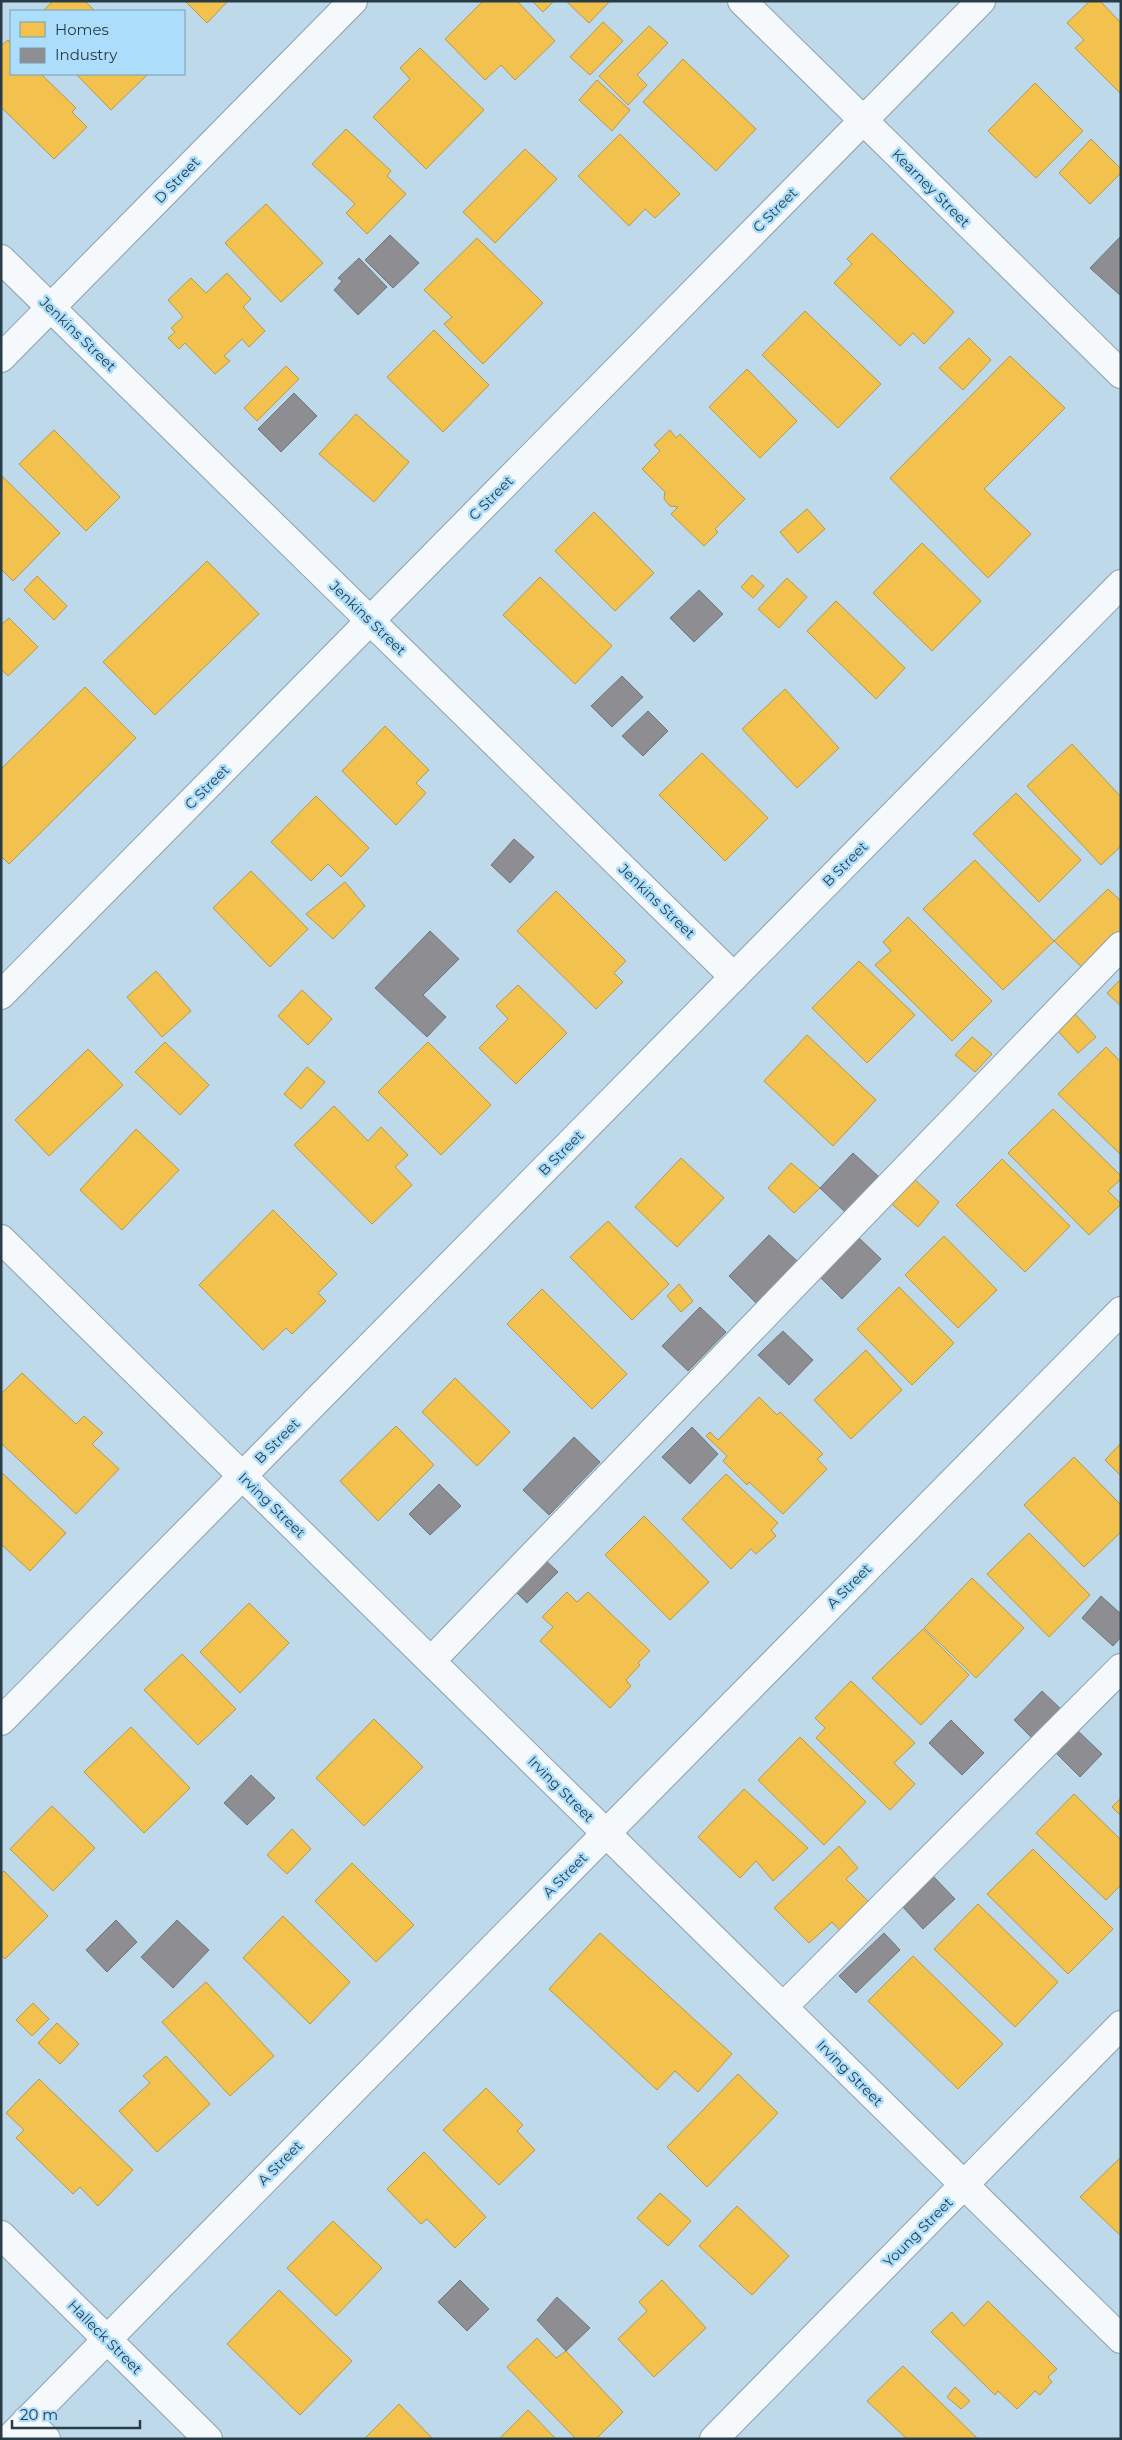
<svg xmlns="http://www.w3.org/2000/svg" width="1122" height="2440" font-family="Montserrat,sans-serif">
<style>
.homes{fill:#f2c14e;stroke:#b5994c}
.industry{fill:#8d8d92;stroke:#6f757c}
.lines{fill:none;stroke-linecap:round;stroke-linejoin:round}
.minor-casing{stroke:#8ba0ad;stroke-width:30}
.minor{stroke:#f5f9fc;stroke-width:28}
.labels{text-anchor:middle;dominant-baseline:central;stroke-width:5;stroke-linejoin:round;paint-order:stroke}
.street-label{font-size:14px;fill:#283c47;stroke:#acdefb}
</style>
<rect width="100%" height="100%" fill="#bed9e9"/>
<g class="homes">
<polygon points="53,1 85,1 95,11 43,11"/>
<polygon points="185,1 228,1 207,23"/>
<polygon points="483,1 517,1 555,41 515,80 501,65 485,80 445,39"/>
<polygon points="532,1 554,1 543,12"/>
<polygon points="566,1 610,1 589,23"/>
<polygon points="1090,1 1100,1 1121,23 1121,94 1075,48 1084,40 1067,23"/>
<polygon points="603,22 623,41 590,75 570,57"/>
<polygon points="649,26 668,43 637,75 647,85 628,105 599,76"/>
<polygon points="8,40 11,44 11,74 41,74 76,108 72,112 87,127 54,159 1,107 1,46"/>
<polygon points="420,48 484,110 426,169 373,117 410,79 400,68"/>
<polygon points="683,59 756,129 716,171 643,102"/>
<polygon points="76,74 148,74 111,110"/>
<polygon points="597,80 630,110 612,131 579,100"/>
<polygon points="1035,83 1083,131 1036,178 988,131"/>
<polygon points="346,129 391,171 387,176 406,194 367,234 346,213 355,204 312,164"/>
<polygon points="620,134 680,194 655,218 645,209 629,226 578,176"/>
<polygon points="1091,139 1121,169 1121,173 1090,204 1059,173"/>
<polygon points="525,149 557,179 495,243 463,212"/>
<polygon points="266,204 323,263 281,302 225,243"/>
<polygon points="872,233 954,312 924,344 913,333 900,346 834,283 852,264 847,259"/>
<polygon points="477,238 543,303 483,364 444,324 452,317 424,290"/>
<polygon points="227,273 251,299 243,307 265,331 249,347 242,339 224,356 230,361 215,374 185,343 179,349 168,338 175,332 171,328 183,317 168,300 191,278 206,293"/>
<polygon points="805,311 881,384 838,428 762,355"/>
<polygon points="434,330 489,385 443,432 387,377"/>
<polygon points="969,338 991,360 963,390 939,368"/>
<polygon points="1010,356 1065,408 984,489 1031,534 988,578 890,478"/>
<polygon points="286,366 299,379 257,421 244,408"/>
<polygon points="747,369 797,421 760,458 709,407"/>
<polygon points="356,414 409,462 374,502 319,454"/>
<polygon points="54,430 120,497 86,531 19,464"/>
<polygon points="670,430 676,438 680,434 745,499 715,529 718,532 704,546 671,514 678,507 670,506 664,499 665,492 642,469 660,451 654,445"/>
<polygon points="2,476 60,533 13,581 1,569"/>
<polygon points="807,509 825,529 798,553 780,532"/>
<polygon points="594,512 654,573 615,611 555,551"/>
<polygon points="922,543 981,601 932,651 873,593"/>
<polygon points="207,561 259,614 155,715 103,662"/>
<polygon points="752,575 764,586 753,598 741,587"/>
<polygon points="37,576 67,606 54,620 24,590"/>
<polygon points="540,577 612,646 575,684 503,615"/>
<polygon points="787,578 807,597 779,628 758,609"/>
<polygon points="836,601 905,668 876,699 807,631"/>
<polygon points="9,618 38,647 8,676 1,669 1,625"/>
<polygon points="85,687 136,738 9,864 1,856 1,769"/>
<polygon points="785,689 839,748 797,788 742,729"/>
<polygon points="385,726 429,770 416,783 426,793 396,825 342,771"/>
<polygon points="1072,744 1121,797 1121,846 1101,865 1027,786"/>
<polygon points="702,753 768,818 725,861 659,795"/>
<polygon points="1016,793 1081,860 1039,902 973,834"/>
<polygon points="316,796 369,848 341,877 328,864 311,881 271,842"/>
<polygon points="975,860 1054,941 1003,990 923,909"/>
<polygon points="251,871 308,929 270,967 213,908"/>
<polygon points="345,882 365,906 333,939 306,914"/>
<polygon points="1108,889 1121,901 1121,937 1086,971 1054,941"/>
<polygon points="556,891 626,961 614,973 623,982 596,1009 517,931"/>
<polygon points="908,917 992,1001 952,1041 875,965 891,951 883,942"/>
<polygon points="859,961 915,1015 867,1063 812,1008"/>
<polygon points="156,971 191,1011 162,1037 127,997"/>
<polygon points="1121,979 1121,1006 1107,993"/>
<polygon points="518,985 567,1033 516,1084 479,1048 508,1019 496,1006"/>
<polygon points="302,990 332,1019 308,1045 278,1016"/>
<polygon points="1075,1014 1096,1037 1078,1053 1057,1030"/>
<polygon points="807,1035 876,1100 833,1146 764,1081"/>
<polygon points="972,1037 992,1054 975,1072 955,1055"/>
<polygon points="165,1042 209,1085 180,1115 135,1072"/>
<polygon points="428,1042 491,1105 441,1155 378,1092"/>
<polygon points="1106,1047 1121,1062 1121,1155 1058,1094"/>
<polygon points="88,1049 123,1085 49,1156 15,1120"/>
<polygon points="307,1067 325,1082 301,1109 284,1094"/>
<polygon points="334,1106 368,1141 381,1127 408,1155 395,1167 412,1185 372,1224 294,1145"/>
<polygon points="1053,1109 1121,1176 1121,1179 1108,1191 1121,1204 1089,1235 1008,1153"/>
<polygon points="136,1129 179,1170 122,1230 80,1190"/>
<polygon points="681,1158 724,1198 677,1247 635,1207"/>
<polygon points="1002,1159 1070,1226 1025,1272 956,1205"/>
<polygon points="791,1163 820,1188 794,1213 768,1188"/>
<polygon points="914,1179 939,1202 918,1227 892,1204"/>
<polygon points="273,1210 337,1274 318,1293 326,1301 292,1334 286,1328 263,1350 199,1285"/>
<polygon points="608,1221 669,1284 632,1320 570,1257"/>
<polygon points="944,1236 997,1290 958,1328 905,1275"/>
<polygon points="679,1284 693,1301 681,1312 667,1296"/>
<polygon points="899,1287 954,1343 912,1385 857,1329"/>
<polygon points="542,1289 627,1374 592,1409 507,1324"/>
<polygon points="866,1350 902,1390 851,1439 814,1400"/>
<polygon points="22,1373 76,1424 84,1416 103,1433 92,1444 119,1469 76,1514 1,1443 1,1394"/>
<polygon points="455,1378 510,1432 477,1466 422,1412"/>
<polygon points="759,1397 777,1415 780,1412 823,1454 817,1459 827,1469 783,1514 749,1482 747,1485 723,1461 727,1456 706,1436 710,1432 718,1440"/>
<polygon points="396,1426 434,1465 378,1521 340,1481"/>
<polygon points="1121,1443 1121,1476 1105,1460"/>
<polygon points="1074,1457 1121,1505 1121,1532 1084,1567 1024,1505"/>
<polygon points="1,1472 66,1533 30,1571 1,1544"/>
<polygon points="726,1474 778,1523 771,1530 776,1536 756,1554 751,1549 731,1569 682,1519"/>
<polygon points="644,1516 709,1582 670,1620 605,1555"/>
<polygon points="1029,1533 1090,1595 1049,1637 987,1574"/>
<polygon points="972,1578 1024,1628 976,1678 924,1628"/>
<polygon points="567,1592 577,1602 588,1592 650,1651 638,1663 640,1665 626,1680 631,1686 610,1708 540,1641 553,1627 542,1617"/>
<polygon points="249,1603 289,1643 240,1693 200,1652"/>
<polygon points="923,1629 969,1675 921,1725 872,1678"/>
<polygon points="182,1654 236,1709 198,1745 144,1690"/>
<polygon points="851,1681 915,1743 894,1763 915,1784 890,1810 816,1738 825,1728 815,1718"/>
<polygon points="374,1719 423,1767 364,1826 316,1778"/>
<polygon points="131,1727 190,1788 144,1833 84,1772"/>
<polygon points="800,1737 866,1802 824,1845 758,1780"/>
<polygon points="744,1789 808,1848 773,1881 756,1861 740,1878 698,1837"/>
<polygon points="1074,1794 1121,1840 1121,1885 1106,1900 1036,1833"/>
<polygon points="1121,1798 1121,1816 1112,1807"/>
<polygon points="52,1806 95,1848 53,1891 10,1849"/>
<polygon points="292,1829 311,1849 287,1874 267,1855"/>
<polygon points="839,1846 858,1868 846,1879 874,1907 844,1935 832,1922 809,1943 774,1908"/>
<polygon points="1033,1849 1113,1929 1068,1974 987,1894"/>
<polygon points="352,1863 414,1925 376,1962 315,1901"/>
<polygon points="4,1871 48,1916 5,1959 1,1955 1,1874"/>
<polygon points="978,1904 1058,1982 1015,2027 934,1949"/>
<polygon points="283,1916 350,1982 310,2024 243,1958"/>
<polygon points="600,1933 732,2054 698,2092 675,2071 657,2090 549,1989"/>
<polygon points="913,1956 1003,2044 958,2089 868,2001"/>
<polygon points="206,1982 274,2056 230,2096 162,2022"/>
<polygon points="33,2003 49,2019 32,2036 16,2020"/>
<polygon points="57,2023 79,2044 60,2064 38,2043"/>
<polygon points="166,2056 210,2104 157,2152 119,2111 150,2083 143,2076"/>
<polygon points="738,2074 778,2113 707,2187 667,2147"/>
<polygon points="39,2079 133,2170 98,2206 80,2187 73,2194 16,2138 24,2130 6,2113"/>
<polygon points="486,2088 523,2125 517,2131 535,2150 499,2185 443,2130"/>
<polygon points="424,2152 486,2217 455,2248 427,2219 421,2224 387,2189"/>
<polygon points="1121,2157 1121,2236 1080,2197"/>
<polygon points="660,2193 691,2221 668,2246 637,2218"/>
<polygon points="737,2206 789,2256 752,2295 699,2246"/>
<polygon points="333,2221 382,2268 336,2316 287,2268"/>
<polygon points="662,2280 706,2328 654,2377 618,2339 647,2311 639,2302"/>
<polygon points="279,2290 352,2361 300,2415 227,2344"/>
<polygon points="988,2301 1057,2369 1048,2377 1052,2382 1040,2395 1035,2391 1017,2409 998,2391 995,2395 931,2332 952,2312 964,2326"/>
<polygon points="537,2338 556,2358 566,2351 623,2412 596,2439 576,2439 507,2367"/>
<polygon points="903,2366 978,2439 907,2439 867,2401"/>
<polygon points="955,2387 970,2401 961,2409 947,2397"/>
<polygon points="399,2404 433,2439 364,2439"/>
<polygon points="528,2410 556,2439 499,2439"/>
</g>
<g class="industry">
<polygon points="390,235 419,263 393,288 365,260"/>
<polygon points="1121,236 1121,296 1090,268"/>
<polygon points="359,258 387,287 358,315 334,290 342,281 338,278"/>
<polygon points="294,393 317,416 281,452 258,429"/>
<polygon points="699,590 723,614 694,642 670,618"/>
<polygon points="622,676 643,697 612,727 591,706"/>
<polygon points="648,711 668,731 643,756 622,736"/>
<polygon points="514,839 534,857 510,883 491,865"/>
<polygon points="430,931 459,959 423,995 446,1017 427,1037 375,988"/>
<polygon points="853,1153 879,1177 845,1212 820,1188"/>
<polygon points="769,1235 797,1261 757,1304 729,1276"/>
<polygon points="856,1235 881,1259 842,1299 817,1274"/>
<polygon points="700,1307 726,1332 688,1371 662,1346"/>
<polygon points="783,1331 813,1360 789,1385 758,1355"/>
<polygon points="692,1427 718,1454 690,1484 662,1457"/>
<polygon points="574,1437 600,1462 549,1515 523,1490"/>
<polygon points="439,1484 461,1506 430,1535 409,1514"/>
<polygon points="540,1555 558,1572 527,1603 509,1585"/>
<polygon points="1101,1596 1121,1614 1121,1637 1113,1646 1082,1618"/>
<polygon points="1042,1691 1064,1712 1036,1742 1014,1720"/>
<polygon points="951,1720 984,1753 962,1775 929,1743"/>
<polygon points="1077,1730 1102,1754 1080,1777 1055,1752"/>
<polygon points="251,1775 275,1798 247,1825 224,1803"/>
<polygon points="933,1876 955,1899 923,1929 902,1906"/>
<polygon points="116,1920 137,1942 107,1972 86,1950"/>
<polygon points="177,1920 209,1950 173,1988 141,1957"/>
<polygon points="884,1933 900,1950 856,1993 839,1976"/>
<polygon points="460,2280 489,2309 467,2331 438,2302"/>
<polygon points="557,2297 590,2328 566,2351 537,2320"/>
</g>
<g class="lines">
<g class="minor-casing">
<g id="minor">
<polyline points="742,1 1121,374"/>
<polyline points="1,259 734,977"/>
<polyline points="1,358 353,1"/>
<polyline points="1,995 981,1"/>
<polyline points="1,1239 1121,2339"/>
<polyline points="431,1661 1121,946"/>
<polyline points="1,1721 1121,584"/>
<polyline points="783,2007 1121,1668"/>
<polyline points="1,2235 208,2439"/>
<polyline points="27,2420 46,2439"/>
<polyline points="9,2439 1121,1311"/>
<polyline points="714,2439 1121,2025"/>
</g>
</g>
<use href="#minor" class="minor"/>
</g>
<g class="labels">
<g class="street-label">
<text transform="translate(177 180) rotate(-46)">D Street</text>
<text transform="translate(931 188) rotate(45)">Kearney Street</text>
<text transform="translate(775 210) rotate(-45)">C Street</text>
<text transform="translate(78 334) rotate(44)">Jenkins Street</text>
<text transform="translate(491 498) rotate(-45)">C Street</text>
<text transform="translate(368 618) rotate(44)">Jenkins Street</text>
<text transform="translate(207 787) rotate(-45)">C Street</text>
<text transform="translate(845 864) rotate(-45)">B Street</text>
<text transform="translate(657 901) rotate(44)">Jenkins Street</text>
<text transform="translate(561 1153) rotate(-45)">B Street</text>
<text transform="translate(277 1441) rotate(-45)">B Street</text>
<text transform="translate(272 1505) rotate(44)">Irving Street</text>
<text transform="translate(849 1586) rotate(-45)">A Street</text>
<text transform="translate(561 1789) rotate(45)">Irving Street</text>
<text transform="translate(565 1875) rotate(-45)">A Street</text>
<text transform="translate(850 2073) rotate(45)">Irving Street</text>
<text transform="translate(280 2163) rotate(-45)">A Street</text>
<text transform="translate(918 2232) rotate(-45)">Young Street</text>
<text transform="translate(105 2337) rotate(45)">Halleck Street</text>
</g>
</g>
<rect width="1122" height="2440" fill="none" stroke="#283c47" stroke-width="5"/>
<rect x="10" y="10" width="175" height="65" fill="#acdefb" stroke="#779db3"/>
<rect x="20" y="22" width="25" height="15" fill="#f2c14e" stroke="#779db3"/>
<text x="55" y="35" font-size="15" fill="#283c47">Homes</text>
<rect x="20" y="48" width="25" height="15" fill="#8d8d92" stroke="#779db3"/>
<text x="55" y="60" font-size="15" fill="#283c47">Industry</text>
<path d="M12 2420v8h128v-8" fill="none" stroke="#283c47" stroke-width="2.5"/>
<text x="20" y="2420" font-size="15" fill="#283c47" stroke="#acdefb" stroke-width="4" paint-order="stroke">20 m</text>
</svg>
